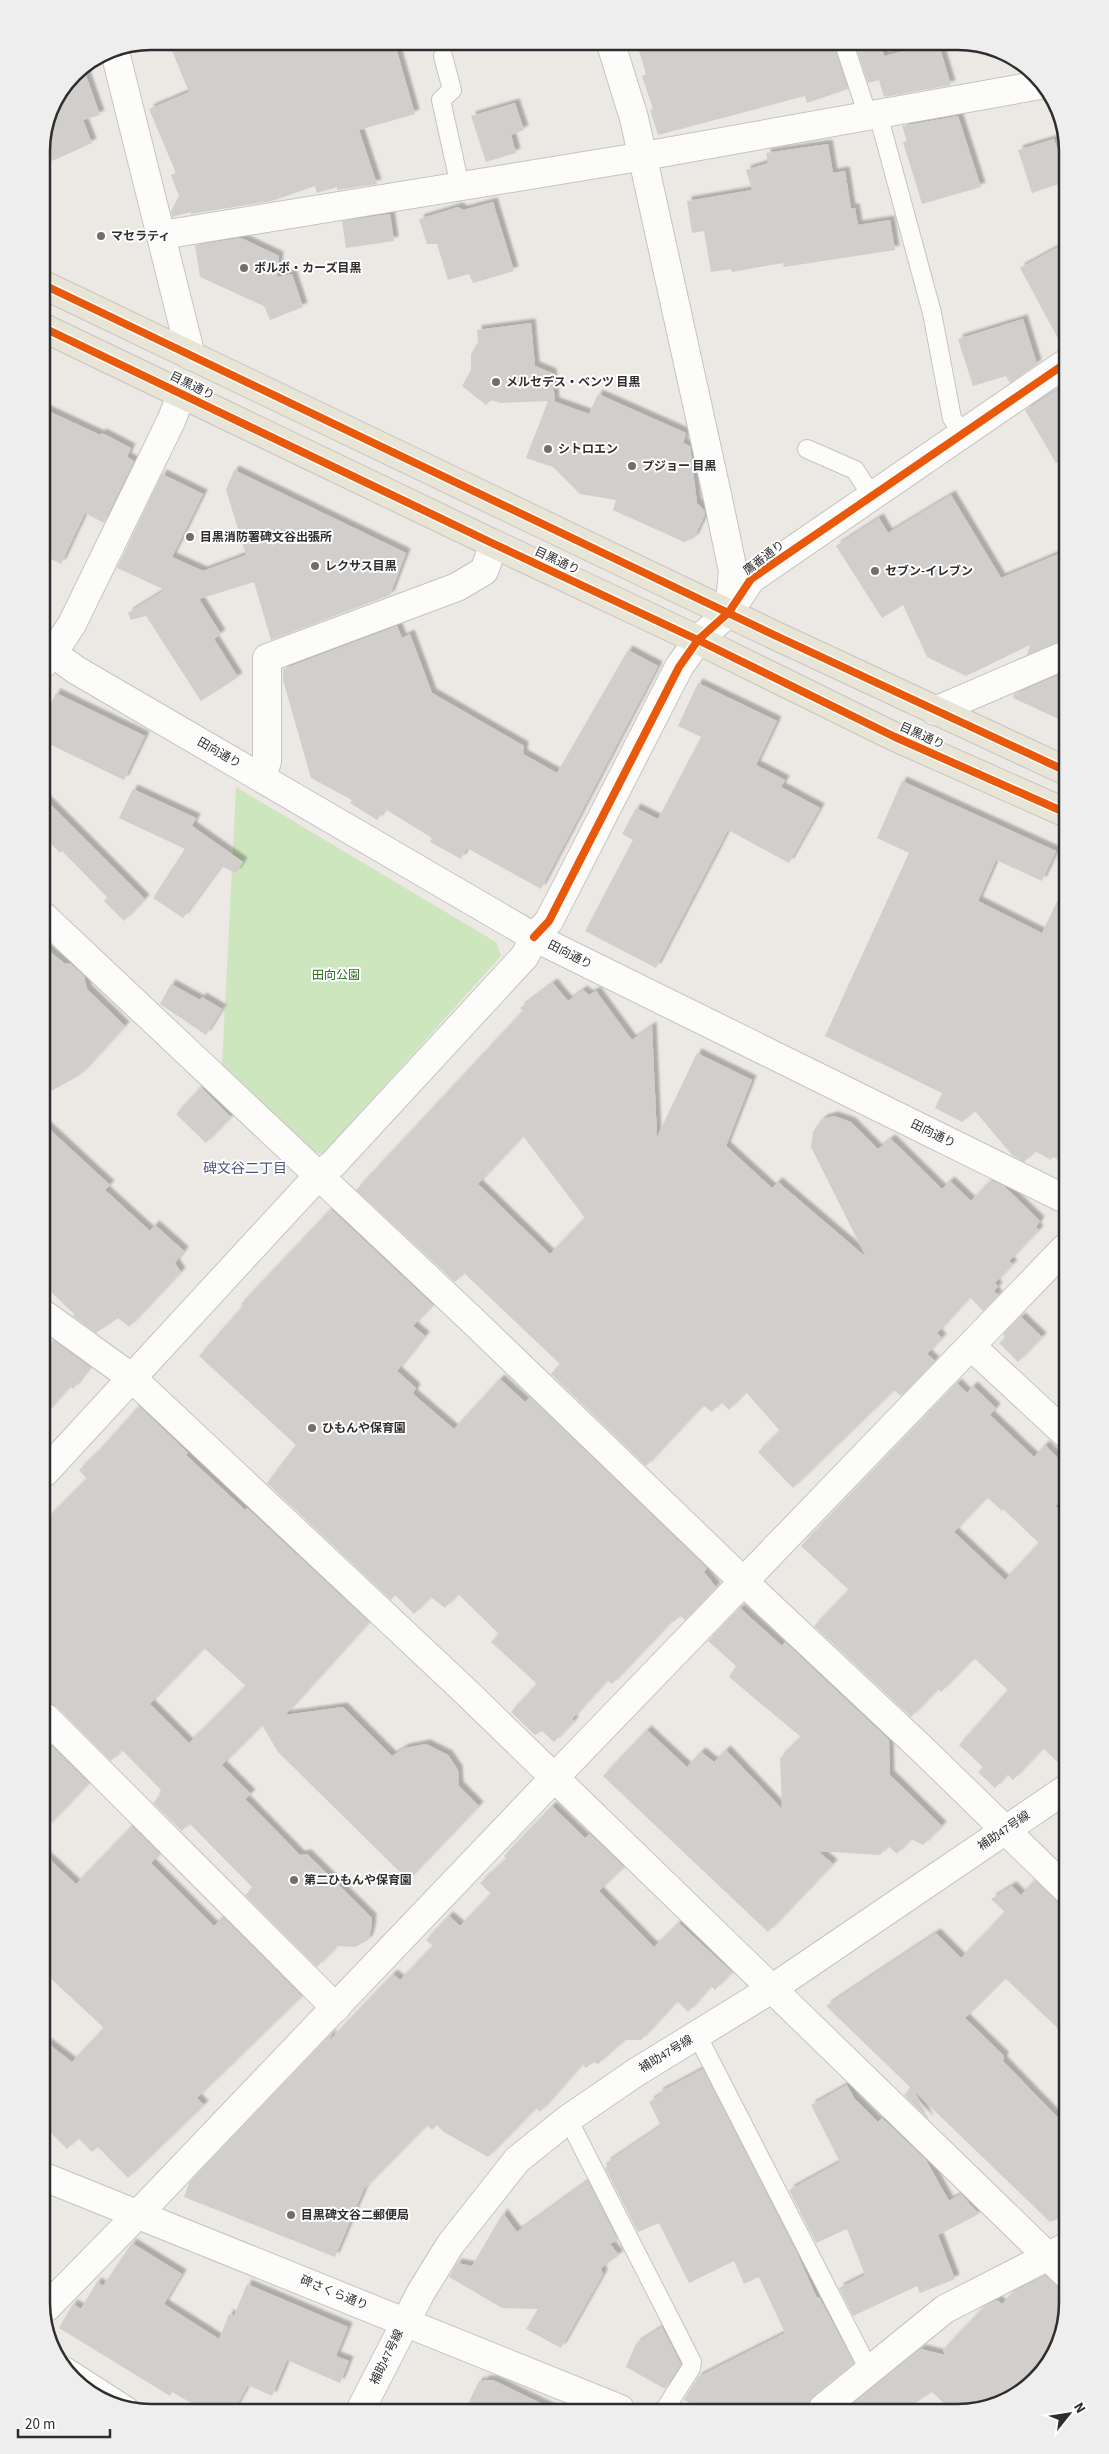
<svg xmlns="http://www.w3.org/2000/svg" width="1109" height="2454" font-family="'Source Sans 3','Noto Sans JP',sans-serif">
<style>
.green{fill:#cee6be}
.building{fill:#d1cecb;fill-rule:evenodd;filter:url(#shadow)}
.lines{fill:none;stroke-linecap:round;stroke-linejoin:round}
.service-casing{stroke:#c5c4c5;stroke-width:20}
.minor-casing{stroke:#c5c4c5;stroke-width:30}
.tertiary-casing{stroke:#c5c4c5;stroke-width:30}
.primary-casing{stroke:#c6c5c4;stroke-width:30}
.service{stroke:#fcfcfb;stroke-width:18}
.minor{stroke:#fcfcfb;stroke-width:28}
.tertiary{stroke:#fcfcfb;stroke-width:28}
.primary{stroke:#e8e4d6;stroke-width:28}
.cycleway-casing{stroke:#fff;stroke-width:11}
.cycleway{stroke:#e8590c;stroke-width:8}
.poi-dot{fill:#706f6e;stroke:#fff;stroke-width:2}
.labels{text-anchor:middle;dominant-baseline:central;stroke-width:4;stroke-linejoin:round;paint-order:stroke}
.poi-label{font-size:12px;font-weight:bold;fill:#2e2e2e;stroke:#fff;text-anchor:start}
.street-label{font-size:12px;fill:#2e2e2e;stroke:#fff}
.park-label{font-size:12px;fill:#2c6e1b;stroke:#fff}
.neighbourhood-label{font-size:14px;fill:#4d5680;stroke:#fff}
.rim{fill:none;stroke:#2e2e2e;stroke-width:2.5}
</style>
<defs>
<filter id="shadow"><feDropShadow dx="4.5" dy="-4.5" stdDeviation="1" flood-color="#0004"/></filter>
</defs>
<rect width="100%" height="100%" fill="#ece8e4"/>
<polygon class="green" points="236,787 496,942 501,956 323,1154 311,1151 222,1065"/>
<g class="building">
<polygon points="168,41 247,41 251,50 282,41 394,41 415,114 359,130 377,184 337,190 337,187 317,193 315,186 272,201 191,214 191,212 172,217 171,211 179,196 171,175 176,173 149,109 189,92"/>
<polygon points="636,41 833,41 848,89 807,103 805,96 658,135 650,110 653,109 642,76 646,74"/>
<polygon points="854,41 880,41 884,56 938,42 951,85 884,97 879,80 868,83"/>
<polygon points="83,67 100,115 83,120 92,143 52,161 43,137 52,103 74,73"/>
<polygon points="515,103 524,130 511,135 516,153 486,162 471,116"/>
<polygon points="958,116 981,187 922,204 903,142 907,141 902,126"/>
<polygon points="1054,139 1062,163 1062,183 1032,193 1018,150"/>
<polygon points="828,144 833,173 845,171 851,208 855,208 858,225 890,220 895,250 784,267 783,263 732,272 731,269 711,272 704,231 692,233 687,201 752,190 746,170 768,163 766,153"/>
<polygon points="493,202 514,271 473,283 469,274 448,280 437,244 427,244 419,219 458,207 463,210"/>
<polygon points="390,214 394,241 346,248 342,221"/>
<polygon points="241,238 279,256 277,277 292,274 303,307 270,320 264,306 200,277 195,245"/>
<polygon points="1062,245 1062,346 1020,268"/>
<polygon points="1023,319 1037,364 1010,383 1006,376 973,386 958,339"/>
<polygon points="531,323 535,366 552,373 555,401 553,401 589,414 598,394 686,433 683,443 690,446 697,503 704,510 705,515 694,538 684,542 613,510 616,500 580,494 553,467 526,458 548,401 501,403 491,400 486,405 462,386 471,370 471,354 478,342 477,330"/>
<polygon points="1063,387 1063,461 1056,463 1025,410"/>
<polygon points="42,408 100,435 102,433 131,448 127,457 134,461 104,523 85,513 61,564 43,555"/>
<polygon points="234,470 406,553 390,595 271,640 254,582 199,599 221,634 214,639 238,677 201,701 146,616 131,620 128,613 165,590 117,568 162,474 203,494 172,557 203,571 246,555 226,490"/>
<polygon points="951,495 1001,578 1063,552 1063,641 1027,655 1030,645 966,676 927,657 903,605 882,618 836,546 879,518 888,533"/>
<polygon points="397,626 402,638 410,634 432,693 524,746 523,754 557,773 628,650 658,666 541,889 467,848 461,859 430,842 432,838 385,809 377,820 350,803 352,800 311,778 283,680 283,669"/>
<polygon points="1063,673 1063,721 1013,698 1014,694"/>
<polygon points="698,683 777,721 756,765 785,780 781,787 820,808 789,863 728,830 656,968 585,931 633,840 622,834 636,808 658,819 701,737 678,726"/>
<polygon points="56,693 145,736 124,780 43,741 43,719"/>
<polygon points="902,781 1056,851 1042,881 996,860 978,901 1042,933 1064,887 1065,1164 1053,1157 1051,1160 1035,1151 1024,1162 1012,1155 975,1111 962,1122 935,1108 942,1093 825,1036 909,853 877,838"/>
<polygon points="133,789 196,818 192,826 243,862 236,873 221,866 183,918 153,898 185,849 119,818"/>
<polygon points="43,797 145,899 124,921 104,901 107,897 62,851 60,853 43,836"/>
<polygon points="44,947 64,963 71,964 84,976 87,989 125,1026 80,1075 44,1095"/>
<path d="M553,983l15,18 15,-11 6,5 7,-4 36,49 20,-14 5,111 40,-84 55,27 -26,66 46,42 6,-6 88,75 -55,-110 2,-15 4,-7 6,-6 11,-3 17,6 27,27 13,-10 51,50 8,-8 21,20 20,-21 13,6 36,35 -4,6 3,3 -30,31 4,3 -18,19 3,4 -4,4 4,4 -15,16 -13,-14 -33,36 5,5 -15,16 8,7 -34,35 -7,-6 -101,98 -35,-36 22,-21 -34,-39 -17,18 -8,-8 -9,10 -9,-7 -57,61 -95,-92 9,-10 -96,-91 -9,9 -99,-92 167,-179 -3,-3zM523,1136l62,82 -35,36 -72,-70z"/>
<polygon points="171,984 200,1000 202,997 222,1009 206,1035 160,1004"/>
<polygon points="201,1087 231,1117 206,1143 176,1114"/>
<polygon points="44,1124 110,1185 105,1190 150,1231 155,1225 184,1251 175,1263 181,1272 129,1327 118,1318 96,1333 73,1316 74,1314 44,1285"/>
<polygon points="331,1209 433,1305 413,1326 425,1336 397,1371 416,1388 413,1394 454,1429 500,1379 525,1402 530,1397 707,1568 704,1572 716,1587 685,1620 680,1615 674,1622 673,1620 612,1684 607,1680 572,1719 574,1721 554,1742 542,1731 535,1735 511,1712 537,1684 491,1642 499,1634 458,1594 445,1608 431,1597 414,1614 395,1595 391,1600 267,1483 296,1445 199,1356 243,1306 241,1304"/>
<polygon points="1021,1317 1042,1337 1018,1362 999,1343 1006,1337 1003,1334"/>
<polygon points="53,1340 90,1367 73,1389 70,1386 45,1414 45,1351"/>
<path d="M957,1383l10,10 6,-7 23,22 -6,7 44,42 11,-12 20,20 1,31 -11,10 11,8v256l-23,-22 -30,32 -6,-6 -12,14 -17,-16 5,-5 -24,-22 49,-55 -34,-32 -33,34 -3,-3 -27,28 -97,-91 35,-36 -48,-44zM987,1497l15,14 1,-2 36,34 -34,37 -51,-48z"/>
<path d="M139,1406l49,47 -2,2 59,55 2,-2 122,114 -84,93 58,-8 49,49 13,-8 21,-4 22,11 10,15 1,16 20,20 -71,74 -130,-128 -16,-27 -40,40 29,29 -6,5 55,56 7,-1 65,64 -1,12 -3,10 -13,7 -18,-1 -20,21 -72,-72 8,-7 -64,-65 -7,8 -29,-28 8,-8 -2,-2 2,-3 -39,-40 -11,11 -54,-54 -11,-4 -1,-182 42,-42 -8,-9 17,-16zM204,1648l42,38 -57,57 -39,-39z"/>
<polygon points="740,1608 782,1646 785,1642 889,1740 890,1775 942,1826 923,1845 911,1839 897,1854 888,1846 880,1855 818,1851 833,1864 768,1932 603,1776 647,1730 687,1767 701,1752 714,1762 726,1750 782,1809 780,1758 801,1737 729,1677 736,1666 708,1641"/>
<polygon points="46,1740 89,1783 46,1828"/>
<polygon points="552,1806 585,1838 590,1834 624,1867 599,1891 654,1947 679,1923 732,1972 715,1990 711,1986 688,2012 677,2001 641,2040 625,2040 598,2064 593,2062 586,2068 582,2064 540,2112 536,2108 488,2157 444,2132 437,2125 432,2130 427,2125 364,2189 335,2257 184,2197 189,2183 332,2033 330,2040 393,1974 400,1980 433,1946 426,1940 449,1916 460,1926 491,1894 480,1883 507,1859 504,1856"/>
<polygon points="132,1826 160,1854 151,1863 214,1926 223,1917 302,1996 197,2098 204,2105 128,2178 98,2147 92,2152 78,2138 67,2149 47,2129 46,2042 72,2062 104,2028 46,1974 46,1856 76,1884"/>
<polygon points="1035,1880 1067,1911 1067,2037 1005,1978 965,2018 1004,2056 1003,2061 1067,2127 1068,2215 1050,2222 915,2092 929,2120 904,2095 911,2088 826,2006 936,1933 961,1958 1005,1912 991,1899 1012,1886 1021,1895"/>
<polygon points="703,2069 797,2253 817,2298 819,2297 854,2363 813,2396 808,2408 700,2409 684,2400 698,2377 785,2333 759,2277 744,2284 734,2261 689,2283 659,2223 638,2232 605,2168 607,2166 606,2163 661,2126 649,2102 660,2095 658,2093"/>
<polygon points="847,2085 854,2098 878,2122 882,2118 926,2160 949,2201 961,2194 979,2214 938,2235 955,2279 920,2293 917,2286 853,2316 839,2288 865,2275 847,2229 816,2243 789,2190 840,2162 811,2105"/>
<polygon points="588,2181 618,2240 610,2244 619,2255 601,2268 603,2274 561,2348 526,2329 538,2309 502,2308 449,2277 457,2263 472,2266 503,2213 517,2232"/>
<polygon points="132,2243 182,2274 164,2304 219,2339 229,2314 234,2316 247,2284 348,2327 336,2356 349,2361 340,2383 287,2360 272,2396 248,2385 233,2412 207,2412 172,2392 170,2396 59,2328 73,2304 81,2309 97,2282 103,2286"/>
<polygon points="1045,2275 1068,2296 1068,2303 1052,2355 1033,2377 994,2407 948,2407 932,2392 909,2407 848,2408 921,2349 945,2355 943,2350 985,2306 997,2300 1002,2304 1014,2291"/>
<polygon points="662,2327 681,2364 665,2389 626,2367 636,2344"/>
<polygon points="484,2380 493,2380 555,2410 465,2410 479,2381 482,2383"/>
</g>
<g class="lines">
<g class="service-casing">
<g id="service">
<polyline points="843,41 868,116"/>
<polyline points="443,56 452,90 441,100 460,186"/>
<polyline points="878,114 932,313 952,418 962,434"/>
<polyline points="807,449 855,470 872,496"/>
<polyline points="697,2035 869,2370"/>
<polyline points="568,2119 692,2362 691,2368 665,2409"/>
<polyline points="67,2367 129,2407"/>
</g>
</g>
<g class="minor-casing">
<g id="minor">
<polyline points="610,41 634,118 718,499 733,571 729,612"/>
<polyline points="114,48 191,356"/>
<polyline points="162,235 627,159 1040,85"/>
<polyline points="43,664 53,653 72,624 171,421 182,393"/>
<polyline points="935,711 1063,656"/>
<polyline points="262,777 267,761 267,658 457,587 484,571 494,544"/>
<polyline points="43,916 471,1319 744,1582 922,1749 1067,1890"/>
<polyline points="45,1315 132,1378 463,1689 1068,2276"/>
<polyline points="971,1346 1065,1433"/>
<polyline points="46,1718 336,2008"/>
<polyline points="47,2307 138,2214 555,1777 1065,1248"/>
<polyline points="823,2408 945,2309 1068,2246"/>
</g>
</g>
<g class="tertiary-casing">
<g id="tertiary">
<polyline points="43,646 76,670 534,937 1065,1199"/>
<polyline points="45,1472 318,1176 333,1164 525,956 534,937 549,921 679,667 698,640 729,612 751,579 1063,365"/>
<polyline points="47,2178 620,2409"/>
<polyline points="360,2411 421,2292 450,2245 517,2160 568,2119 635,2073 773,1988 1066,1789"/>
</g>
</g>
<g class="primary-casing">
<g id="primary">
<polyline points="42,284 772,634 1064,770"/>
<polyline points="42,327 494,544 698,640 895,737 1064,812"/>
</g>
</g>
<use href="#service" class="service"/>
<use href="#minor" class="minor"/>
<use href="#tertiary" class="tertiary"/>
<use href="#primary" class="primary"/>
<g class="cycleway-casing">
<g id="cycleway">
<polyline points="42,284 772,634 1064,770"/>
<polyline points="42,327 494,544 698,640 895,737 1064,812"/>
<polyline points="534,937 549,921 679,667 698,640 729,612 751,579 1063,365"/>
</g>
</g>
<use href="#cycleway" class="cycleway"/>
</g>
<g class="poi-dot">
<circle cx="101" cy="236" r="5"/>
<circle cx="244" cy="268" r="5"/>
<circle cx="496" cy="382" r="5"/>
<circle cx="548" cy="449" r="5"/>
<circle cx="632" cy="466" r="5"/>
<circle cx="190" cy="537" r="5"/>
<circle cx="315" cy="566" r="5"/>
<circle cx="875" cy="571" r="5"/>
<circle cx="312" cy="1428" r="5"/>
<circle cx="294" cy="1880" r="5"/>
<circle cx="291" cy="2215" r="5"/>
</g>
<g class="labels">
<g class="poi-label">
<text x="111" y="236">マセラティ</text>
<text x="254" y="268">ボルボ・カーズ目黒</text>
<text x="506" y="382">メルセデス・ベンツ 目黒</text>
<text x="558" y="449">シトロエン</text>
<text x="642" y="466">プジョー 目黒</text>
<text x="200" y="537">目黒消防署碑文谷出張所</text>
<text x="325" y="566">レクサス目黒</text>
<text x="885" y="571">セブン-イレブン</text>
<text x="322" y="1428">ひもんや保育園</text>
<text x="304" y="1880">第二ひもんや保育園</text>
<text x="301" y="2215">目黒碑文谷二郵便局</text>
</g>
<g class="street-label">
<text transform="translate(192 386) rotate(26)">目黒通り</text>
<text transform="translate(764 558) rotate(-37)">鷹番通り</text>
<text transform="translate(557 561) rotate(25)">目黒通り</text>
<text transform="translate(922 736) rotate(24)">目黒通り</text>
<text transform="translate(219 753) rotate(30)">田向通り</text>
<text transform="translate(570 955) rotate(27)">田向通り</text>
<text transform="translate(933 1134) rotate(26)">田向通り</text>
<text transform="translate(1004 1831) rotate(-34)">補助47号線</text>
<text transform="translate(666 2054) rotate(-31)">補助47号線</text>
<text transform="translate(334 2293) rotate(22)">碑さくら通り</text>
<text transform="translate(387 2357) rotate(-64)">補助47号線</text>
</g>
<g class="park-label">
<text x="336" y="975">田向公園</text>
</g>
<g class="neighbourhood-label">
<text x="245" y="1169">碑文谷二丁目</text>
</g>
</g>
<path d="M0 0H1109V2454H0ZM151 50H958A101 101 0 0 1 1059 151V2303A101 101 0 0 1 958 2404H151A101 101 0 0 1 50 2303V151A101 101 0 0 1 151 50Z" fill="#eee" fill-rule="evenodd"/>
<path class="rim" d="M151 50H958A101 101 0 0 1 1059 151V2303A101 101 0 0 1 958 2404H151A101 101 0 0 1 50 2303V151A101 101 0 0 1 151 50Z"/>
<g transform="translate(1069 2414) rotate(60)" stroke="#ffffff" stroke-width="4" paint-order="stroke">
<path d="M0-4L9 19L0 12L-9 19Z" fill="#2e2e2e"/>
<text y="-8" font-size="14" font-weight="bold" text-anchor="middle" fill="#2e2e2e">N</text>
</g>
<path d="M18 2429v8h92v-8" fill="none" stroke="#2e2e2e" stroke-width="2.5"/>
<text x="25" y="2429" font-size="15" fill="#2e2e2e" stroke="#ffffff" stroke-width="4" paint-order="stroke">20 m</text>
</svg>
